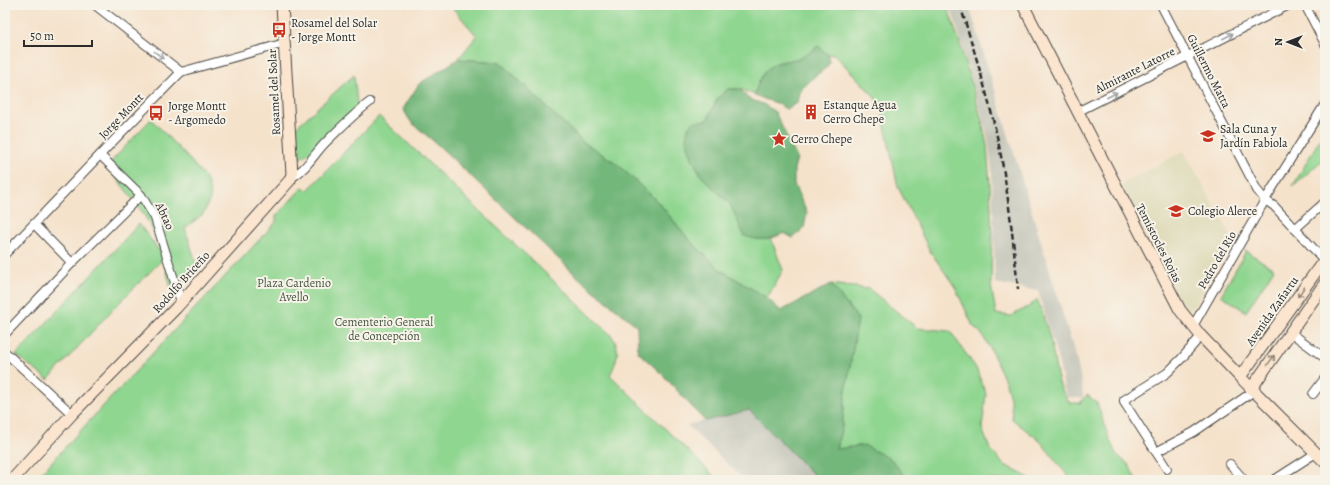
<svg xmlns="http://www.w3.org/2000/svg" width="1330" height="485" font-family="Alegreya,serif">
<style>
.built{fill:#e0dcbb}
.industrial{fill:#c4c5b9}
.green{fill:#8fd690;stroke:#5d805e}
.forest{fill:#73b77a;stroke:#4f7152}
.lines{fill:none;stroke-linecap:round;stroke-linejoin:round}
.street-casing{stroke:#494643;stroke-width:10}
.secondary-casing{stroke:#494643;stroke-width:13}
.street{stroke:#fff;stroke-width:8}
.secondary{stroke:#fbe5cf;stroke-width:11}
.rail{stroke:#2b2b2b;stroke-width:2.5;stroke-dasharray:6 3;stroke-linecap:butt}
.oneway{stroke:#a0a0a0}
.oneway2{stroke:#93887d}
.labels{text-anchor:middle;dominant-baseline:central;stroke-width:4;stroke-linejoin:round;paint-order:stroke}
.poi-label{font-size:12px;fill:#2b2b2b;stroke:#f7f3e8;text-anchor:start}
.street-label{font-size:12px;fill:#2b2b2b;stroke:#f7f3e8}
.park-label{font-size:12px;fill:#445644;stroke:#f7f3e8}
</style>
<rect width="100%" height="100%" fill="#f7f3e8"/>
<filter id="ink" filterUnits="userSpaceOnUse"><feTurbulence type="fractalNoise" baseFrequency=".025" numOctaves="2"/><feDisplacementMap in="SourceGraphic" scale="8" xChannelSelector="R" yChannelSelector="G"/><feConvolveMatrix kernelMatrix="1 2 1 2 8 2 1 2 1" color-interpolation-filters="sRGB"/></filter>
<filter id="wash" filterUnits="userSpaceOnUse"><feTurbulence type="fractalNoise" baseFrequency=".012" numOctaves="4" result="noise"/><feDisplacementMap in="SourceGraphic" scale="16" xChannelSelector="R" yChannelSelector="G"/><feGaussianBlur stdDeviation="0.9" result="paint"/><feColorMatrix in="noise" values="0 0 0 0 0 0 0 0 0 0 0 0 0 0 0 0 0 1.4 0 .05"/><feComposite in="paint" operator="in"/></filter>
<g filter="url(#wash)">
<rect width="100%" height="100%" fill="#f5e2cb"/>
<polygon class="built" points="1184,151 1231,236 1195,306 1185,311 1121,185"/>
<g class="industrial">
<polygon points="949,5 969,5 1076,357 1082,385 1083,398 1066,397 1059,363 1038,291 995,283 992,170 988,139 982,115 955,21"/>
<polygon points="749,410 819,480 744,480 687,425"/>
</g>
<g class="green">
<path d="M450,5h497l13,39 13,45 9,32 5,25 3,39 2,52 -1,48 5,29 15,2 19,-10 7,-7c7,18 13,36 16,54 3,18 5,36 17,50h10l7,-8 10,8 12,35 7,16 13,11 7,15h-65l-31,-39 -28,-22 -1,-16 -5,-20 -15,-33 -10,-17 -8,-7 -18,-39 -25,-36 -32,-64 -17,-79 -8,-13 -39,-41 -6,1 -10,-9c-4,3 -8,7 -13,9 -8,5 -16,5 -24,7 -16,3 -23,19 -26,33l-15,-6h-12l-11,10 -10,22 -21,18 7,22 10,17 27,26 26,35h15l12,31 -16,28 -46,-28 -29,-27 -34,-41 -42,-39 -33,-21 -83,-80 -42,-3 19,-23z"/>
<polygon points="354,75 358,112 326,143 297,160 295,128"/>
<path d="M379,116l231,218c12,13 7,27 0,41l108,105h-683c79,-87 161,-172 241,-258v-6l26,-28 6,2z"/>
<path d="M151,119l39,41 17,20 4,17 -8,17 -18,14 13,41 -14,11 -13,8 -8,-29 -50,50 -65,71 -32,-25 123,-131 22,29c-8,-34 -34,-60 -54,-87z"/>
<polygon points="1325,130 1325,158 1293,186"/>
<polygon points="1246,251 1274,269 1246,312 1221,295"/>
<polygon points="831,284 869,289 917,328 950,331 976,368 986,394 982,429 990,449 1003,464 1033,480 905,480 906,478 836,449 842,427 846,390 858,319"/>
</g>
<g class="forest">
<path d="M818,46l10,9 2,7 -4,6 -11,8 -16,16 -2,11 -11,6 -9,-6 -13,-4 -9,-4c3,-14 10,-30 26,-33 8,-2 16,-2 24,-7 5,-2 9,-6 13,-9z"/>
<polygon points="458,59 500,62 583,142 616,163 658,202 692,243 721,270 767,298 781,311 831,284 858,319 846,390 842,427 836,449 864,445 892,460 906,478 905,480 819,480 749,410 705,421 664,376 638,352 637,326 581,280 438,145 411,122 403,109 419,84"/>
<path d="M728,89h12l9,10 14,5 12,8 22,46 -3,11v15l13,29 -3,15 -11,10 -9,-5c-17,8 -22,8 -40,3l-14,-32 -27,-26 -10,-17 -7,-22 2,-12 7,-6h12l10,-22z"/>
</g>
</g>
<g filter="url(#ink)">
<g class="lines">
<g class="street-casing">
<g id="street">
<polyline points="95,5 181,72"/>
<polyline points="1161,5 1257,190 1265,200 1274,206 1324,260"/>
<polyline points="1305,5 1325,44"/>
<polyline points="1077,112 1289,5"/>
<polyline points="100,155 141,195 155,218 181,302"/>
<path d="M291,178c15,-8 23,-24 35,-36 14,-14 28,-28 44,-40"/>
<polyline points="34,224 72,263"/>
<polyline points="1295,229 1325,202"/>
<polyline points="5,254 121,133 181,72 285,43"/>
<polyline points="1193,326 1265,200 1325,104"/>
<polyline points="1290,332 1325,358"/>
<polyline points="5,334 72,263 141,195"/>
<polyline points="5,352 72,414"/>
<polyline points="1313,394 1325,378"/>
<polyline points="1156,452 1194,432 1254,391"/>
<polyline points="1230,464 1244,480"/>
<polyline points="1167,469 1124,402 1124,400 1167,373 1182,358 1201,336"/>
<polyline points="1274,480 1316,453"/>
</g>
</g>
<g class="secondary-casing">
<g id="secondary">
<polyline points="1023,5 1180,310 1201,336 1240,377 1325,462"/>
<polyline points="1240,377 1325,259"/>
<polyline points="1251,389 1325,283"/>
<polyline points="12,480 72,414 176,308 290,180 292,174 282,5"/>
</g>
</g>
<use href="#street" class="street"/>
<use href="#secondary" class="secondary"/>
<path class="rail" d="M960,5c14,45 28,90 38,136 10,48 15,98 20,148"/>
</g>
<defs><path id="oneway-shaft" d="M-6 0H5M1.5-3L5.5 0L1.5 3" fill="none" stroke-width="1.6" stroke-linecap="round" stroke-linejoin="round"/></defs>
<g class="oneway">
<use href="#oneway-shaft" transform="translate(1228 36) rotate(-27)"/>
<use href="#oneway-shaft" transform="translate(159 55) rotate(38)"/>
<use href="#oneway-shaft" transform="translate(1112 95) rotate(-27)"/>
</g>
<g class="oneway2">
<use href="#oneway-shaft" transform="translate(1301 292) rotate(125)"/>
<use href="#oneway-shaft" transform="translate(1271 360) rotate(-55)"/>
</g>
</g>
<defs>
<g id="bus-bare" transform="scale(1.2)"><path d="M-5-6H5V4H4V6H2V4H-2V6H-4V4H-5ZM-3.5-4V0h7V-4ZM-3.5 1.2v1.5H-2V1.2ZM2 1.2v1.5H3.5V1.2Z" fill="#c8321e" stroke="#f7f3e8" stroke-width="2.5" paint-order="stroke"/></g>
<g id="building-bare" transform="scale(1.2)"><path d="M-4-6H4V6H1V3H-1V6H-4ZM-2.5-4.3h1.7v1.8h-1.7ZM.8-4.3h1.7v1.8H.8ZM-2.5-1h1.7V.8h-1.7ZM.8-1h1.7V.8H.8Z" fill="#c8321e" stroke="#f7f3e8" stroke-width="2.5" paint-order="stroke"/></g>
<g id="school-bare" transform="scale(1.2)"><path d="M0-5L7-2L0 1L-7-2ZM-4 1L0 2.5L4 1V4Q0 6-4 4Z" fill="#c8321e" stroke="#f7f3e8" stroke-width="2.5" paint-order="stroke"/></g>
<g id="sight-bare" transform="scale(1.2)"><path d="M0-6L1.8-2.2L6-1.7L2.9 1.2L3.7 5.4L0 3.3L-3.7 5.4L-2.9 1.2L-6-1.7L-1.8-2.2Z" fill="#c8321e" stroke="#f7f3e8" stroke-width="2.5" paint-order="stroke"/></g>
</defs>
<g fill-rule="evenodd">
<use href="#bus-bare" x="279" y="30"/>
<use href="#building-bare" x="811" y="112"/>
<use href="#bus-bare" x="156" y="113"/>
<use href="#school-bare" x="1208" y="136"/>
<use href="#sight-bare" x="779" y="139"/>
<use href="#school-bare" x="1176" y="211"/>
</g>
<g class="labels">
<g class="poi-label">
<text x="291" y="23">Rosamel del Solar<tspan x="291" dy="14">- Jorge Montt</tspan></text>
<text x="823" y="105">Estanque Agua<tspan x="823" dy="14">Cerro Chepe</tspan></text>
<text x="168" y="106">Jorge Montt<tspan x="168" dy="14">- Argomedo</tspan></text>
<text x="1220" y="129">Sala Cuna y<tspan x="1220" dy="14">Jardín Fabiola</tspan></text>
<text x="791" y="139">Cerro Chepe</text>
<text x="1188" y="211">Colegio Alerce</text>
</g>
<g class="street-label">
<text transform="translate(1135 70) rotate(-27)">Almirante Latorre</text>
<text transform="translate(1209 71) rotate(63)">Guillermo Matta</text>
<text transform="translate(274 92) rotate(-93)">Rosamel del Solar</text>
<text transform="translate(121 116) rotate(-46)">Jorge Montt</text>
<text transform="translate(165 216) rotate(65)">Abtao</text>
<text transform="translate(1159 243) rotate(63)">Temístocles Rojas</text>
<text transform="translate(1217 260) rotate(-60)">Pedro del Río</text>
<text transform="translate(181 282) rotate(-48)">Rodolfo Briceño</text>
<text transform="translate(1272 311) rotate(-55)">Avenida Zañartu</text>
</g>
<g class="park-label">
<text x="294" y="283">Plaza Cardenio<tspan x="294" dy="14">Avello</tspan></text>
<text x="384" y="322">Cementerio General<tspan x="384" dy="14">de Concepción</tspan></text>
</g>
</g>
<rect width="1330" height="485" fill="none" stroke="#f7f3e8" stroke-width="20"/>
<g transform="translate(1288 42) rotate(270)" stroke="#f7f3e8" stroke-width="3" paint-order="stroke">
<path d="M0-3L7 15L0 10L-7 15Z" fill="#2b2b2b"/>
<text y="-6" font-size="11" font-weight="bold" text-anchor="middle" fill="#2b2b2b">N</text>
</g>
<path d="M24 40v6h68v-6" fill="none" stroke="#2b2b2b" stroke-width="2"/>
<text x="30" y="40" font-size="12" fill="#2b2b2b" stroke="#f7f3e8" stroke-width="3" paint-order="stroke">50 m</text>
</svg>
